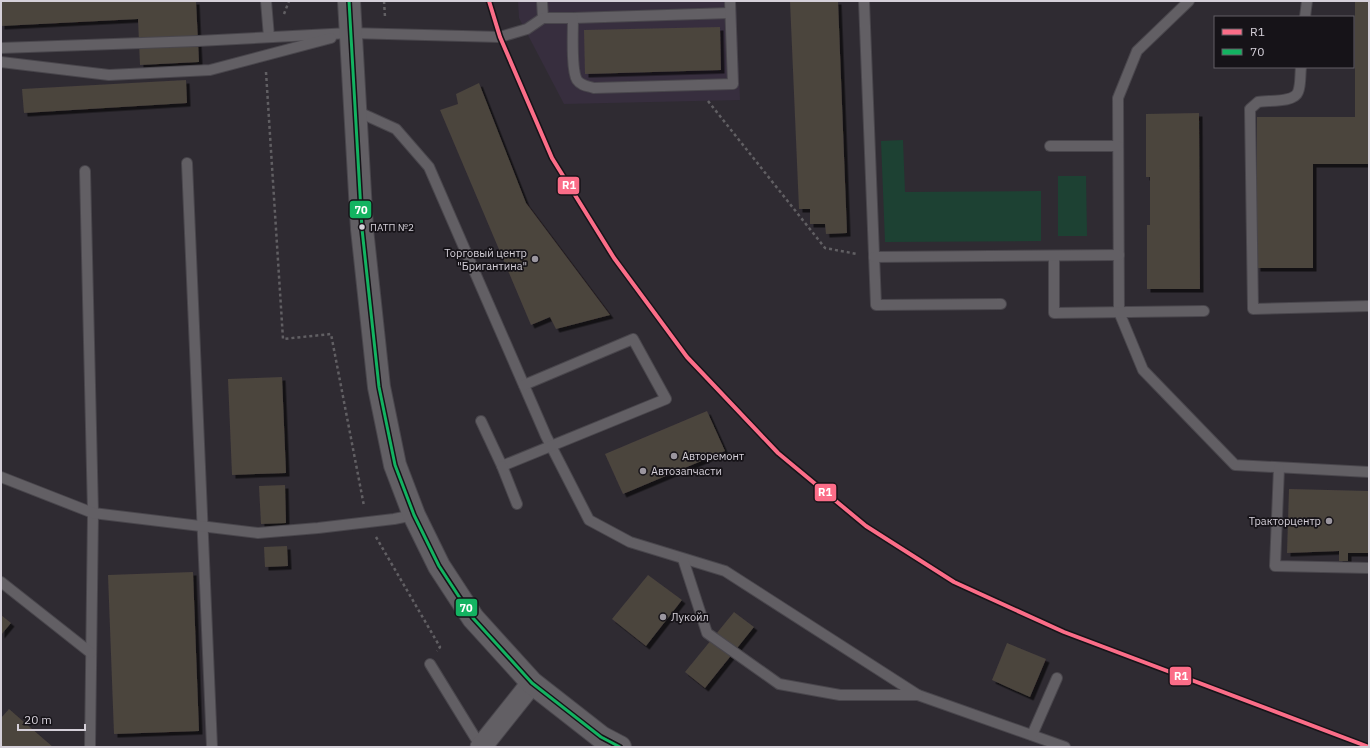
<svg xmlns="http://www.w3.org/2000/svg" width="1370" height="748" font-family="'IBM Plex Sans',sans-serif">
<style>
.built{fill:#372e3e}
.green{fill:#1d4133}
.building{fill:#4b443e;filter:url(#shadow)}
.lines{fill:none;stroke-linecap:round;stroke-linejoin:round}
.service-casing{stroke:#49464c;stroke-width:12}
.minor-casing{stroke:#49464c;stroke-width:23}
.secondary-casing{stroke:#49464c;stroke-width:24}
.path{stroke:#615f63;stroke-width:2.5;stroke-dasharray:3 3;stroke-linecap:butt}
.service{stroke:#625f64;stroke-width:10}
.minor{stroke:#625f64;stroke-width:21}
.secondary{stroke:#625f64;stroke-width:22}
.bus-1-casing{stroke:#161318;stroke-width:6}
.bus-1{stroke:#13b361;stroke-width:3}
.rail-1-casing{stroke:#161318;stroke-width:7}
.rail-1{stroke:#fb6d88;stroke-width:4}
.bus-dot{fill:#d5d0d9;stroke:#161318;stroke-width:1.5}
.poi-dot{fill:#9b969f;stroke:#161318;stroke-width:1.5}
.labels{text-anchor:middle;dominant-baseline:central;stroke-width:3.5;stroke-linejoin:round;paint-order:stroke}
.bus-label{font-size:10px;fill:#d5d0d9;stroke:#161318;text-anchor:start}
.poi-label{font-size:11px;fill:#d5d0d9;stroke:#161318;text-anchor:start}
.line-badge{stroke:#161318;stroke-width:1.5}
.badge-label{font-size:11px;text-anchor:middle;font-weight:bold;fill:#fff}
</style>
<defs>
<filter id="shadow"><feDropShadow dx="3.5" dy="3.5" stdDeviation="0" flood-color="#0009"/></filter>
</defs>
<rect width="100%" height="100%" fill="#2f2b32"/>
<polygon class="built" points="518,1 736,1 740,100 564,104 519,18"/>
<g class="green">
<polygon points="903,140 905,192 1041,191 1041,241 885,242 881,141"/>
<polygon points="1058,176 1086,176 1087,236 1058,236"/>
</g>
<g class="building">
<polygon points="1,1 196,1 199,62 140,65 138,19 1,26"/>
<polygon points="790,1 838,1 847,233 826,234 825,224 810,224 810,209 799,209"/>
<polygon points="1355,1 1369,1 1369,164 1313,164 1313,268 1257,268 1257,117 1355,117"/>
<polygon points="720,27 721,70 585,74 584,30"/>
<polygon points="186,80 187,103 24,113 22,89"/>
<polygon points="479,83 526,203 610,315 556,329 550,317 531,325 440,110 458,104 456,94"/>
<polygon points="1199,113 1200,289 1147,289 1147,225 1150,225 1150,177 1146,177 1146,114"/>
<polygon points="282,377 286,473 232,475 228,379"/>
<polygon points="707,411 725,451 623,494 605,454"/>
<polygon points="285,485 286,523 261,524 259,486"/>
<polygon points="1289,489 1369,491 1369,553 1348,553 1348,561 1339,561 1339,551 1287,553"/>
<polygon points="287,546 288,566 265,567 264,547"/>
<polygon points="193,572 199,731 114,734 108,575"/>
<polygon points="648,575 682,600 646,646 612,619"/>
<polygon points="734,612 754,627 705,688 685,672"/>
<polygon points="1,615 11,623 1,635"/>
<polygon points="1007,643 1046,659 1030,697 992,680"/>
<polygon points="9,709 53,747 1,747 1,718"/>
</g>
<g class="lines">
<g class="service-casing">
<g id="service">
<polyline points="266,1 269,37"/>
<polyline points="542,1 543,18"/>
<polyline points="864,1 876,305 1001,304"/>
<polyline points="1189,1 1137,51 1118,98 1119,312 1143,370 1235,465 1369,472"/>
<polyline points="1305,17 1307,1"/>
<polyline points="573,18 730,13"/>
<path d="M1,48l197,-7 152,-8 150,4 27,-8 16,-11h30c0,13 -2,52 4,62 4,6 11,6 17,8l139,-4 -3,-83"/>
<polyline points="1,62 109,75 210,70 331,38"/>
<path d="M1301,67c-1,8 0,18 -3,25 -4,11 -30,8 -40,10l-8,7 3,200 116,-3"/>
<polyline points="354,110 396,129 429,167 546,436 589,520 630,542 725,571 918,695 1065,747"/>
<polyline points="1050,146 1118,146"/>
<polyline points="187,163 212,747"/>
<polyline points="85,171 93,513 90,747"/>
<polyline points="1054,256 1054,313 1204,311"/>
<polyline points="874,257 1119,255"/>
<polyline points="481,421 502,466 666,399 633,339 524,385"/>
<polyline points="502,466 517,504"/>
<polyline points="1279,468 1275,566 1369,568"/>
<polyline points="1,477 93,513 258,533 318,528 394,519 414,515"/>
<polyline points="683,559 707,633 779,684 840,695 918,695"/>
<polyline points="1,582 91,653"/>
<polyline points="430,664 481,747"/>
<polyline points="1032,735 1057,678"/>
</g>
</g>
<g class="minor-casing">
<polyline id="minor" points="481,747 532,683"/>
</g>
<g class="secondary-casing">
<polyline id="secondary" points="349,1 362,229 379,387 395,465 414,515 439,566 473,618 532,683 601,737 620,747"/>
</g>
<g class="path">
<polyline points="384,1 385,17"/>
<polyline points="284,14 289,1"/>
<polyline points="266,72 283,339 331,334 364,506"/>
<polyline points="708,101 825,248 857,254"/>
<polyline points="376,537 440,647 437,651"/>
</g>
<use href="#service" class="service"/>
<use href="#minor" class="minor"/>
<use href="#secondary" class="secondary"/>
<g class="bus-1-casing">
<polyline id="bus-1" points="349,1 362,229 379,387 395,465 414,515 439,566 473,618 532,683 601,737 620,747"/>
</g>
<use href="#bus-1" class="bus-1"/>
<g class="rail-1-casing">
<polyline id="rail-1" points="489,1 500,37 552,158 614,258 687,357 778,453 866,526 954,582 1064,632 1369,747"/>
</g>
<use href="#rail-1" class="rail-1"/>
</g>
<circle class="bus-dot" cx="362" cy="227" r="3.5"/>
<g class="poi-dot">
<circle cx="535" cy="259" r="4"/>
<circle cx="674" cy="456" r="4"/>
<circle cx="643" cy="471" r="4"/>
<circle cx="1329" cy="521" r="4"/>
<circle cx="663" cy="617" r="4"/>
</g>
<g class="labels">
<g class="bus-label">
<text x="370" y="227">ПАТП №2</text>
</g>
<g class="poi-label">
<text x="527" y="253" text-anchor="end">Торговый центр<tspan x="527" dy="13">"Бригантина"</tspan></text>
<text x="682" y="456">Авторемонт</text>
<text x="651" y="471">Автозапчасти</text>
<text x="1321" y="521" text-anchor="end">Тракторцентр</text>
<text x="671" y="617">Лукойл</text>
</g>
</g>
<g class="line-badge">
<rect x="557" y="176" width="23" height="19" rx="4" fill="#fb6d88"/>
<rect x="349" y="200" width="23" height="19" rx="4" fill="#13b361"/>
<rect x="814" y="483" width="23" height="19" rx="4" fill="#fb6d88"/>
<rect x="455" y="598" width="23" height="19" rx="4" fill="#13b361"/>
<rect x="1169" y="666" width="23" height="20" rx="4" fill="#fb6d88"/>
</g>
<g class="badge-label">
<text x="569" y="189">R1</text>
<text x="361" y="214">70</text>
<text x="825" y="496">R1</text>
<text x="466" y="612">70</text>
<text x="1181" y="680">R1</text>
</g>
<rect width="1370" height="748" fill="none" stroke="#d5d0d9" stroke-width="4"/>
<rect x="1214" y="16" width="140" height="52" fill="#161318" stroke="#625f65"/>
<rect x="1222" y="29" width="20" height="6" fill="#fb6d88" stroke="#625f65"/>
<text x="1250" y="36" font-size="12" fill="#d5d0d9">R1</text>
<rect x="1222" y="49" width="20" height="6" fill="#13b361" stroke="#625f65"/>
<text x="1250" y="56" font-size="12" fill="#d5d0d9">70</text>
<path d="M18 724v6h67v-6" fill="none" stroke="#d5d0d9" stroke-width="2"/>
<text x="24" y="724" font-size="12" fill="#d5d0d9" stroke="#161318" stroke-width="3" paint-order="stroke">20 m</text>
</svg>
